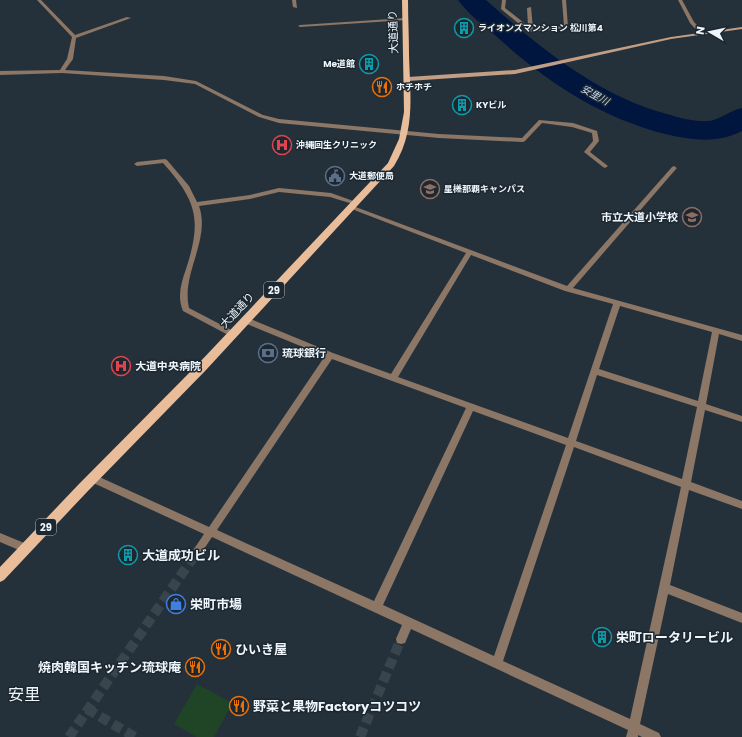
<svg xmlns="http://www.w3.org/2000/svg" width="742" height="737" font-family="Poppins,'Noto Sans JP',sans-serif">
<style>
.green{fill:#204526}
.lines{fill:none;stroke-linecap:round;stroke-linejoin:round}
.river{fill:#01163e;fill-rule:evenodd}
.street-tunnel{stroke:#39454d;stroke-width:10;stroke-dasharray:10 5;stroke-linecap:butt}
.lane{fill:#8c7666;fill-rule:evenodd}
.street{fill:#8c7666;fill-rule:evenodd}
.secondary{fill:#c19e84;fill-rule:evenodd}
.primary{fill:#e9bc9a;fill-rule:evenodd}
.labels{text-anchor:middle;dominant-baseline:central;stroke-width:3;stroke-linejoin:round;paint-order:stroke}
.far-poi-label{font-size:9px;font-weight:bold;fill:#eef6fc;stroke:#1c2730;text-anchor:start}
.far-water-label{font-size:10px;font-style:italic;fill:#caddfa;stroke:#1c2730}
.shield{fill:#1c2730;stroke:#afb8bf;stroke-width:1}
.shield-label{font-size:10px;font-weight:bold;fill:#eef6fc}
.street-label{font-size:11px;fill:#eef6fc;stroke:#1c2730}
.poi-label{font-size:11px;font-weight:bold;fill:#eef6fc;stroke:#1c2730;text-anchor:start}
.near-poi-label{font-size:13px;font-weight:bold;fill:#eef6fc;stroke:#1c2730;text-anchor:start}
.near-quarter-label{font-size:16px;fill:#eef6fc;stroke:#1c2730}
</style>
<rect width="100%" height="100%" fill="#25313a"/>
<polygon class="green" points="197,684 232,703 214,737 197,737 174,724"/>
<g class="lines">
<path class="river" d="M458,0h28c53,47 111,95 181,114 13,4 27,8 42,7 10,-1 22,-11 33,-13v23c-25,13 -51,9 -77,3 -66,-17 -120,-53 -169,-98 -13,-11 -28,-22 -38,-36z"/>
<g class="street-tunnel">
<polyline points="87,709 135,737"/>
<polyline points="69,737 199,549"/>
<polyline points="360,737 401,639"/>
</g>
<polygon class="lane" points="405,18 407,18 407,20 300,27 298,26 300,25"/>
<g class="street">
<polygon points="37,0 41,0 75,35 127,17 131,18 76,38 73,59 65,70 164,76 196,81 263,115 279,119 439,134 522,138 539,120 573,123 597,131 599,141 590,152 608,166 605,168 603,167 584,152 593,141 592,133 572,127 542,123 525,141 523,142 439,138 279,123 259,117 195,84 164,80 62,73 0,75 0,71 60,70 67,59 72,37"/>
<polygon points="292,0 296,0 297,8 293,7"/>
<polygon points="502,0 506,0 505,8 528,26 527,8 531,7 533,29 564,26 562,0 566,0 568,27 566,28 529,32 501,9"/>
<polygon points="678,0 682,0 694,22 703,31 703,33 699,33 690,23"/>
<path d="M165,159l2,1 22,26 8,16 53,-7 29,-7 52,5 28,10 -3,2 -26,-8 -51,-5 -29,7 -51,7c12,34 -18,67 -10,102l46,24 1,2 -4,3 -49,-26c-6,-14 -2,-28 3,-42 16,-49 11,-68 -23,-106l-26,3 -3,-2 3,-2z"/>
<path d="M674,166l3,2 -1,1 -103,119 169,47v6l-23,-7 -13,70 36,12v6l-37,-12 -14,72 51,19v8l-53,-19 -19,95 72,28v10l-74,-29 -28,130 19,9 2,4h-19l-4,-2v2h-12l2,-7 -217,-101 -6,14 -4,1 -4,-1 -1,-4 6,-14 -190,-88 -10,15 -3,2 -3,-2 -2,-3 10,-15 -115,-53 -2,-3 2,-3 3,-1 3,1 114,52 116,-171 -83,-34 -1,-2 1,-2h6l85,35 58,21 75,-121 -117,-45v-2h4l214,80 105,-119zM471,255l94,36 48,13 -45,134 -170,-61zM620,306l92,26 -14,69 -99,-32zM332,359l134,49 -92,193 -157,-71zM597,375l100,32 -15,72 -106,-38zM473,411l93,34 -72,211 -111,-51zM574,447l107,40 -51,232 -127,-58z"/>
<polygon points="0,533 29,545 31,548 29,551 26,553 0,542"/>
</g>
<polygon class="secondary" points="742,27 742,29 671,39 515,74 408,81 405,79 408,77 515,70 671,37"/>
<path class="primary" d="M402,0h6c0,18 1,37 1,55 1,39 7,76 -15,111l-188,204 -120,123 -82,87 -4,2v-15l78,-82 120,-121 190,-201 11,-24 5,-27z"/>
</g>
<defs>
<g id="building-ring" transform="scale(1)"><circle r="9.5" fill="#1c2730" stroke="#0f9aa8" stroke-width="1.5"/><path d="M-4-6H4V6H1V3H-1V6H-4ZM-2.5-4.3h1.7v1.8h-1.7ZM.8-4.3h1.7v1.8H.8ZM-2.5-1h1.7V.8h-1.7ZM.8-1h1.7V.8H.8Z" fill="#0f9aa8"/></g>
<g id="restaurant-ring" transform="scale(1)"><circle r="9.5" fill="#1c2730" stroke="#e8710a" stroke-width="1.5"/><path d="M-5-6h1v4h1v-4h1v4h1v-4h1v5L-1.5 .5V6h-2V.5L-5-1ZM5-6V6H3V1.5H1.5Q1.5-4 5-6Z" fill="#e8710a"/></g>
<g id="hospital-ring" transform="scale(1)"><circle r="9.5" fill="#1c2730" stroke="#e0444e" stroke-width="1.5"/><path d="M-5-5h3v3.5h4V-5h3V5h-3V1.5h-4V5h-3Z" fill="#e0444e"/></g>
<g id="civic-ring" transform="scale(1)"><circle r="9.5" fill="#1c2730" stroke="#5c6f8a" stroke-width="1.5"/><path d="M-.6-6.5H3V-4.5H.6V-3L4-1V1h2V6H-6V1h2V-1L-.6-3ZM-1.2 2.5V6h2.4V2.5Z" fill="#5c6f8a"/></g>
<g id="school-ring" transform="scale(1)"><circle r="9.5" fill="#1c2730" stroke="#8d6e63" stroke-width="1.5"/><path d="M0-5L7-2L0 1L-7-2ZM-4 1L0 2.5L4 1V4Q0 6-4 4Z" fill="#8d6e63"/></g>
<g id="bank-ring" transform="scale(1)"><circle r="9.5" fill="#1c2730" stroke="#5c6f8a" stroke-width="1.5"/><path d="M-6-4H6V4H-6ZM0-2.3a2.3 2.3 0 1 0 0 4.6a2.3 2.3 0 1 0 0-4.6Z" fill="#5c6f8a"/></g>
<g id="shop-ring" transform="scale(1)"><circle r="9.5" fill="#1c2730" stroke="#3f7fe0" stroke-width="1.5"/><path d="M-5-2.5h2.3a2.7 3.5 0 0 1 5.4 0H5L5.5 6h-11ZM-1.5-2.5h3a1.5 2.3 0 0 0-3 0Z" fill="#3f7fe0"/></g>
</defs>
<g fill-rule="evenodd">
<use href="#building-ring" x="464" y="28"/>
<use href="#building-ring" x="369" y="64"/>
<use href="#restaurant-ring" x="382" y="87"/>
<use href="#building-ring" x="462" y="105"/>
<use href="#hospital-ring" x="282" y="145"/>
<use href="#civic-ring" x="335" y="176"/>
<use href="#school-ring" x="430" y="189"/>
<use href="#school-ring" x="692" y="217"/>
<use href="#bank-ring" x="268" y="353"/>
<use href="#hospital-ring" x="121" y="366"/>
<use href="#building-ring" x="128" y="555"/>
<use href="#shop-ring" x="176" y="604"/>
<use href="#building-ring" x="602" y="637"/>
<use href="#restaurant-ring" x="221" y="649"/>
<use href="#restaurant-ring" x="195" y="667"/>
<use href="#restaurant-ring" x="239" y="706"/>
</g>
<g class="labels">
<g class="far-poi-label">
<text x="478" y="28">ライオンズマンション 松川第4</text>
<text x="355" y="64" text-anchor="end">Me道館</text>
<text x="396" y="87">ホチホチ</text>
<text x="476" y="105">KYビル</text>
<text x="296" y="145">沖縄回生クリニック</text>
<text x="349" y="176">大道郵便局</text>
<text x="444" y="189">星槎那覇キャンパス</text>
</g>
<g class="far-water-label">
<text transform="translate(595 95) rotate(29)">安里川</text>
</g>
<g class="shield">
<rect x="264" y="282" width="20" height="16" rx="3"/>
<rect x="36" y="519" width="20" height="16" rx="3"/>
</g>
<g class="shield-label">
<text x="274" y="290">29</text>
<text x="46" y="527">29</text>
</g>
<g class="street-label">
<text transform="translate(393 32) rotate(-92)">大道通り</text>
<text transform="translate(237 310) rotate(-47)">大道通り</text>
</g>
<g class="poi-label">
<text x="678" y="217" text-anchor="end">市立大道小学校</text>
<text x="282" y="353">琉球銀行</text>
<text x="135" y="366">大道中央病院</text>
</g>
<g class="near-poi-label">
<text x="142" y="555">大道成功ビル</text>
<text x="190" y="604">栄町市場</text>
<text x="616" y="637">栄町ロータリービル</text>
<text x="235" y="649">ひいき屋</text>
<text x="181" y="667" text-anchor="end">焼肉韓国キッチン琉球庵</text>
<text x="253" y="706">野菜と果物Factoryコツコツ</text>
</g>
<g class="near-quarter-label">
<text x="24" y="694">安里</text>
</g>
</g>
<g transform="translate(710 32) rotate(279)" stroke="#1c2730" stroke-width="3" paint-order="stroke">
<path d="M0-3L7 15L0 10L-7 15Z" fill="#eef6fc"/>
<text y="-6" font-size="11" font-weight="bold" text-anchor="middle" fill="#eef6fc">N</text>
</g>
</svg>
